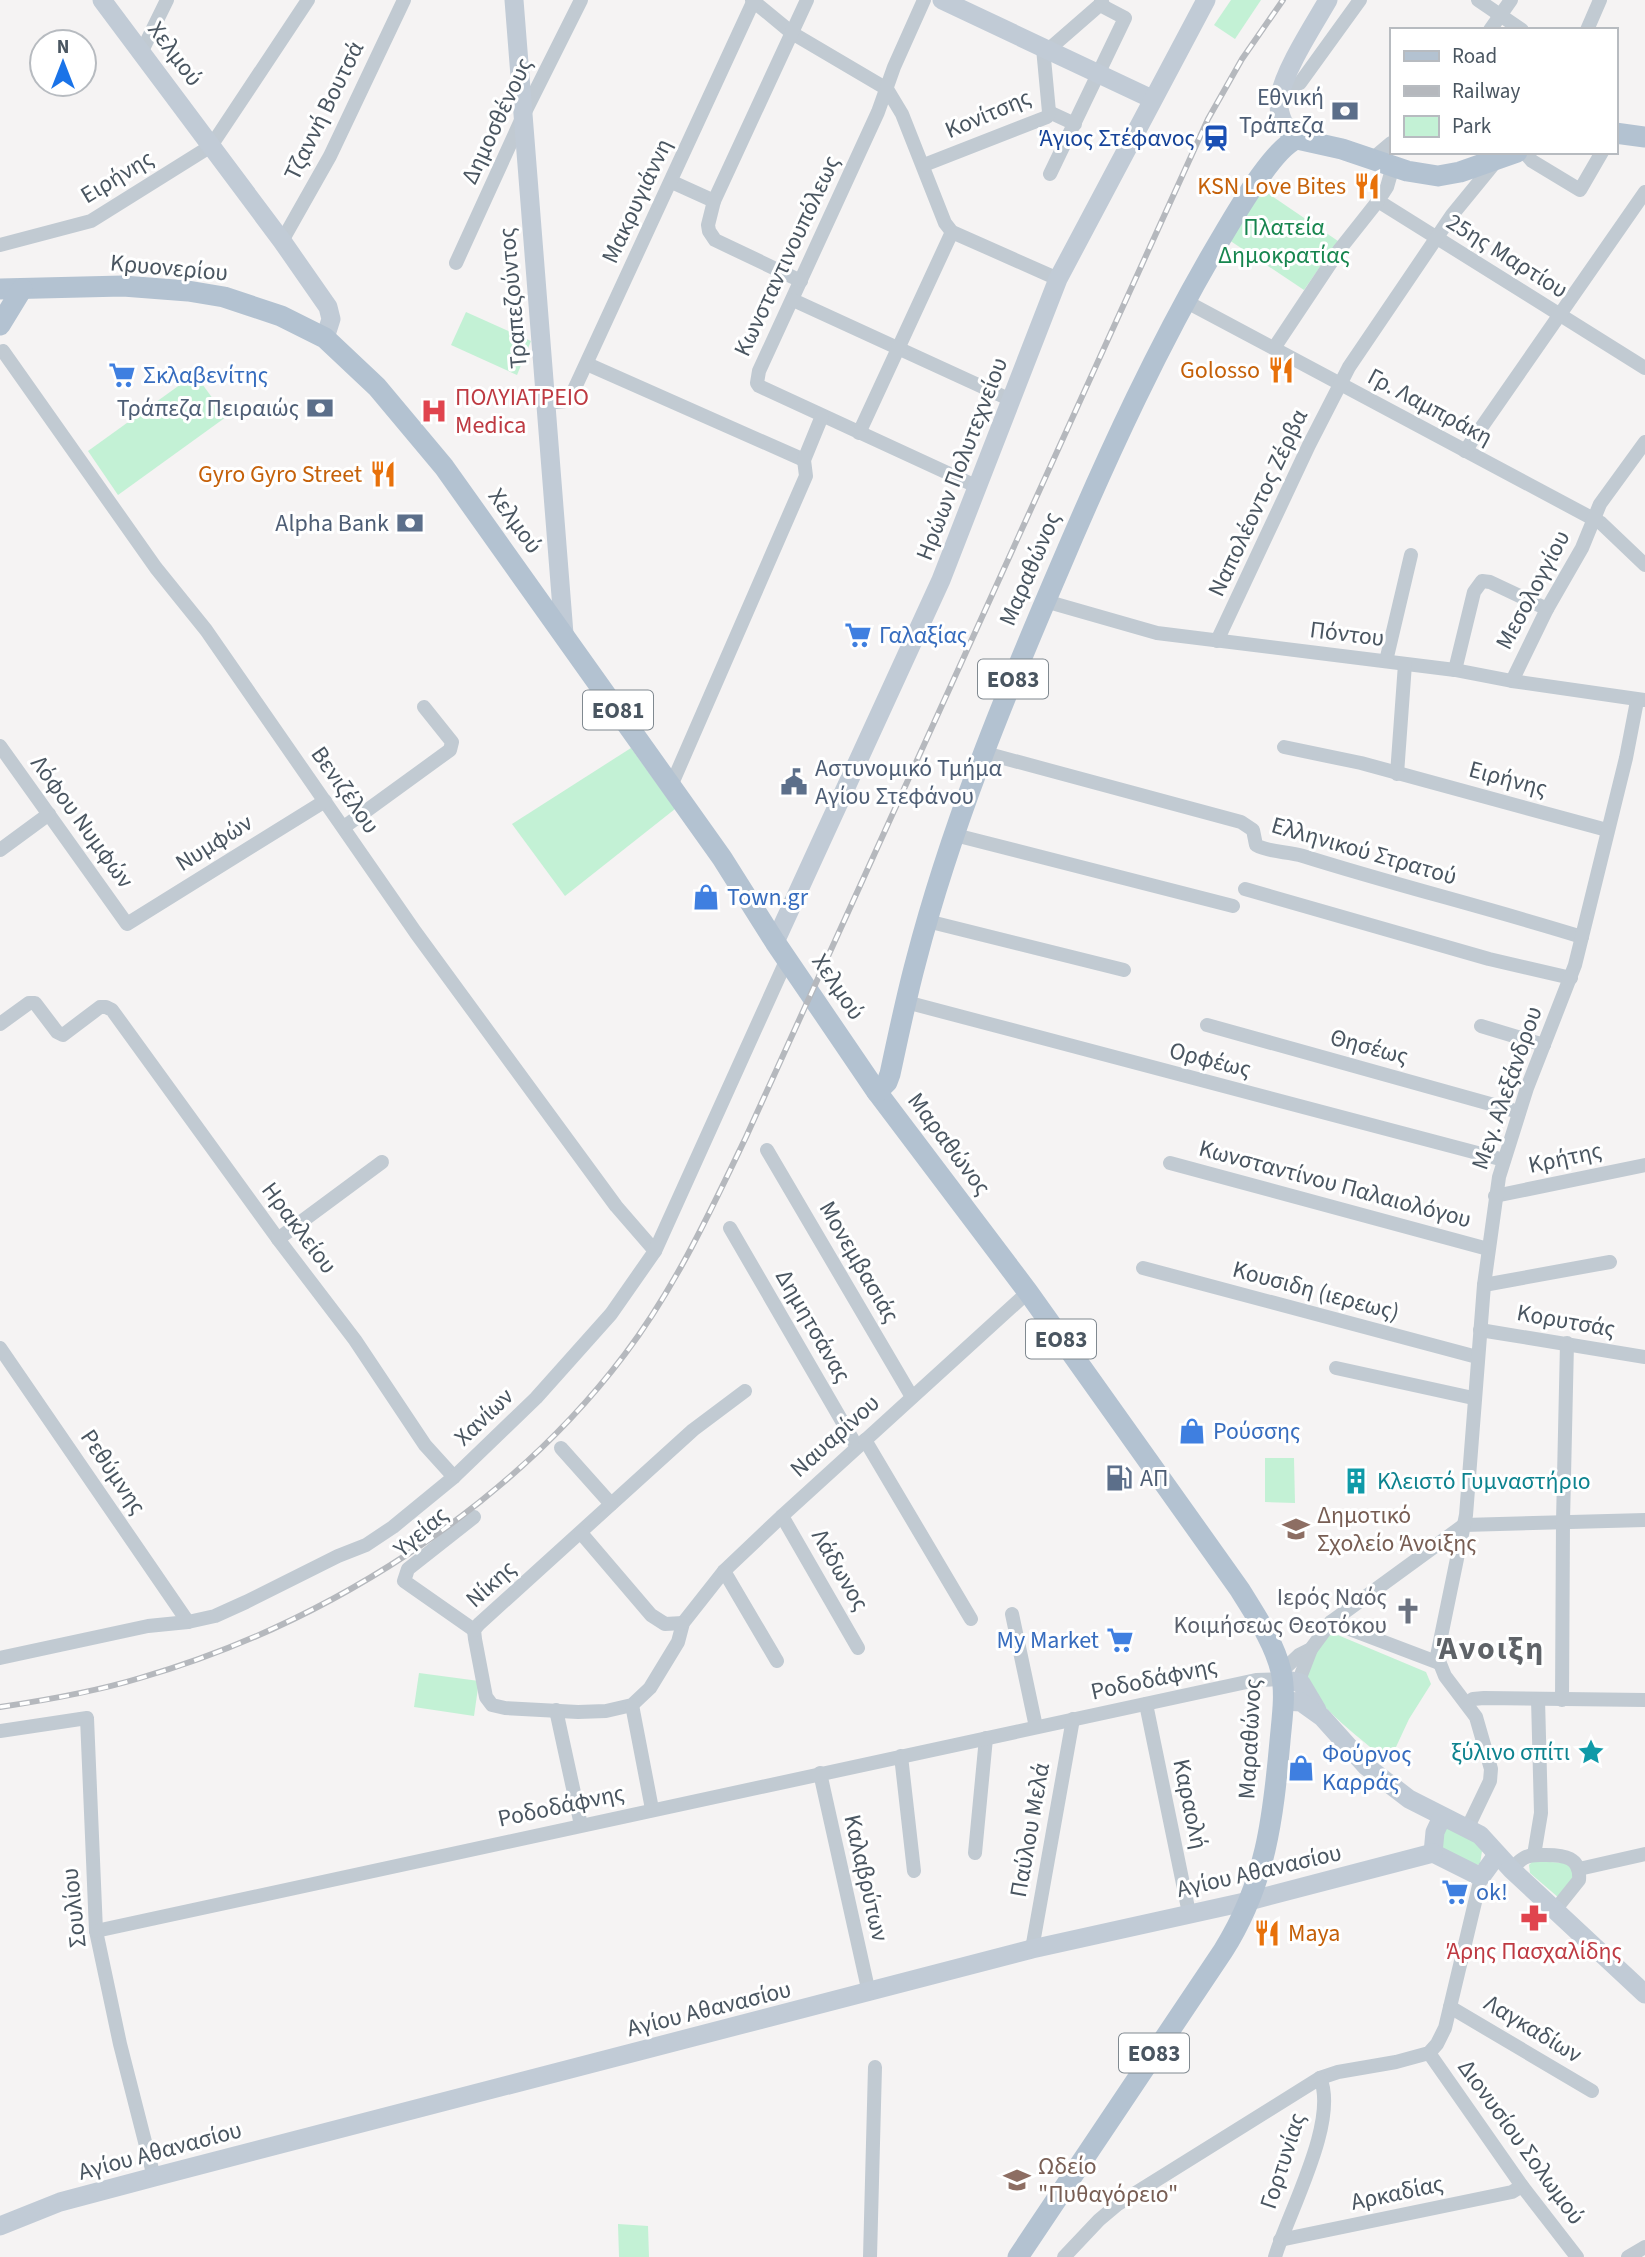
<svg xmlns="http://www.w3.org/2000/svg" width="1645" height="2257" font-family="'Source Sans 3',sans-serif">
<style>
.green{fill:#c3f1d5}
.lines{fill:none;stroke-linecap:round;stroke-linejoin:round}
.street{stroke:#c1cad2;stroke-width:14}
.secondary{stroke:#c1cbd6;stroke-width:19}
.primary{stroke:#b3c2d1;stroke-width:21}
.rail-casing{stroke:#b5b8bd;stroke-width:6}
.rail{stroke:#fff;stroke-width:3.5;stroke-dasharray:10;stroke-linecap:butt}
.labels{text-anchor:middle;dominant-baseline:central;stroke-width:6;stroke-linejoin:round;paint-order:stroke}
.shield{fill:#fff;stroke:#808990;stroke-width:2}
.shield-label{font-size:23px;font-weight:bold;fill:#4a5661}
.street-label{font-size:24px;fill:#4a5661;stroke:#fff}
.service-label{font-size:24px;fill:#4e5e75;stroke:#fff;text-anchor:end}
.transit-label{font-size:24px;fill:#164399;stroke:#fff;text-anchor:end}
.food-label{font-size:24px;fill:#c56008;stroke:#fff;text-anchor:end}
.park-label{font-size:24px;fill:#17864f;stroke:#fff}
.shop-label{font-size:24px;fill:#366cbe;stroke:#fff;text-anchor:start}
.health-label{font-size:24px;fill:#be3a42;stroke:#fff;text-anchor:start}
.culture-label{font-size:24px;fill:#0d838f;stroke:#fff;text-anchor:start}
.education-label{font-size:24px;fill:#785e54;stroke:#fff;text-anchor:start}
.worship-label{font-size:24px;fill:#5b616d;stroke:#fff;text-anchor:end}
.district-label{font-size:32px;font-weight:bold;letter-spacing:2px;fill:#5f6368;stroke:#fff}
</style>
<rect width="100%" height="100%" fill="#f5f3f3"/>
<g class="green">
<polygon points="1231,0 1261,0 1235,39 1214,25"/>
<polygon points="1263,190 1338,241 1304,290 1229,240"/>
<polygon points="466,312 531,341 517,375 451,345"/>
<polygon points="195,374 226,417 118,495 88,451"/>
<polygon points="631,748 675,809 565,896 512,824"/>
<polygon points="1265,1458 1294,1458 1295,1503 1265,1502"/>
<path d="M1333,1633l93,39 5,12 -22,35 -20,43c-18,-15 -81,-62 -83,-84 -2,-15 16,-37 27,-45z"/>
<polygon points="419,1673 479,1681 474,1716 414,1707"/>
<polygon points="1446,1826 1474,1835 1482,1851 1480,1864 1477,1865 1444,1850 1440,1842"/>
<polygon points="1533,1861 1567,1863 1573,1869 1573,1885 1559,1898 1530,1873 1529,1865"/>
<polygon points="618,2224 648,2226 649,2257 619,2257"/>
</g>
<g class="lines">
<g class="street">
<polyline points="752,0 792,33 887,89 902,114 945,223 952,232 1058,279"/>
<polyline points="924,0 894,67 878,112 759,371 757,383 759,386 978,487"/>
<polyline points="1478,0 1522,30"/>
<polyline points="1490,30 1511,0"/>
<polyline points="1587,30 1600,0"/>
<polyline points="1048,50 1102,3"/>
<polyline points="141,53 167,0"/>
<polyline points="1283,88 1300,83 1360,0"/>
<polyline points="1049,112 1075,124"/>
<polyline points="1524,152 1532,161 1580,190 1602,152"/>
<polyline points="1372,159 1391,143"/>
<polyline points="924,165 1047,117 1049,112 1043,48"/>
<polyline points="1393,166 1387,187 1378,201 1645,368"/>
<polyline points="1050,174 1125,18 1104,7 1101,0"/>
<polyline points="672,182 714,201"/>
<polyline points="282,241 330,156 404,0"/>
<polyline points="0,245 91,221 211,146 308,0"/>
<polyline points="456,263 523,116 581,0"/>
<polyline points="801,281 715,240 709,231 708,225 714,201 807,0"/>
<polyline points="793,300 1011,400"/>
<polyline points="1185,301 1601,523 1645,565"/>
<polyline points="1274,348 1340,249 1378,201"/>
<polyline points="3,351 156,568 206,630 416,933 616,1206 655,1251"/>
<polyline points="587,364 804,460"/>
<polyline points="546,403 566,401 573,392 754,0"/>
<polyline points="859,433 952,232"/>
<polyline points="1465,451 1645,192"/>
<polyline points="1045,601 1157,633 1455,670 1512,681 1644,700"/>
<polyline points="1217,641 1309,445 1349,367 1452,215 1497,160"/>
<polyline points="1386,661 1411,555"/>
<polyline points="1455,670 1474,592 1482,581 1490,582 1547,609"/>
<polyline points="1512,681 1547,609 1582,548 1600,504 1645,442"/>
<polyline points="0,746 127,924 325,801"/>
<polyline points="1284,747 1361,763 1607,830"/>
<path d="M985,753l256,69 12,8 3,15c14,8 31,6 47,11 92,29 186,52 279,81"/>
<polyline points="1397,774 1405,664"/>
<polyline points="671,786 806,476 804,460 822,416"/>
<polyline points="344,827 450,750 452,742 424,707"/>
<polyline points="955,835 1233,906"/>
<polyline points="0,850 49,814"/>
<polyline points="1245,889 1489,959 1571,978"/>
<polyline points="927,921 1124,970"/>
<polyline points="906,1002 1504,1160"/>
<polyline points="0,1024 29,1003 35,1003 57,1032 63,1035 100,1007 106,1007 112,1010 278,1239 355,1340 425,1445 454,1477"/>
<polyline points="1207,1025 1519,1112"/>
<polyline points="1481,1026 1544,1045"/>
<polyline points="767,1150 912,1397"/>
<polyline points="1170,1163 1488,1249"/>
<polyline points="1495,1196 1645,1165"/>
<polyline points="730,1228 857,1447"/>
<polyline points="278,1239 382,1162"/>
<polyline points="1143,1268 1477,1357"/>
<polyline points="1484,1285 1610,1262"/>
<polyline points="1480,1330 1645,1357"/>
<polyline points="0,1348 188,1622"/>
<polyline points="1336,1368 1473,1398"/>
<polyline points="745,1391 693,1430 479,1624 474,1630 475,1639 486,1697 492,1705 505,1708 578,1712 606,1711 632,1705 650,1688 678,1642 683,1623 724,1571 782,1516 1028,1292"/>
<polyline points="865,1440 971,1619"/>
<polyline points="561,1448 611,1504"/>
<polyline points="782,1516 858,1648"/>
<polyline points="474,1517 408,1569 404,1581 474,1630"/>
<polyline points="581,1533 651,1615 665,1624 683,1623"/>
<polyline points="724,1571 777,1661"/>
<polyline points="1012,1614 1036,1727"/>
<polyline points="1331,1622 1439,1663"/>
<polyline points="0,1658 148,1626 188,1622 215,1616 246,1602 338,1556 366,1545 393,1527 454,1477 536,1398 611,1314 655,1251 787,959"/>
<polyline points="1281,1672 1299,1655 1311,1649 1331,1622 1464,1525 1645,1520"/>
<polyline points="1301,1683 1301,1675 1311,1649"/>
<polyline points="1562,1700 1563,1521 1567,1343"/>
<polyline points="1146,1704 1189,1913"/>
<polyline points="1467,1704 1473,1699 1484,1698 1645,1700"/>
<polyline points="632,1705 652,1809"/>
<polyline points="556,1710 581,1825"/>
<polyline points="0,1731 87,1718 96,1931 120,2044 154,2177"/>
<polyline points="901,1756 914,1871"/>
<polyline points="820,1773 869,1993"/>
<polyline points="1467,1829 1490,1781 1491,1769 1476,1717 1445,1676 1437,1656 1466,1515 1484,1285 1499,1177 1527,1088 1575,965 1626,758 1637,701"/>
<polyline points="975,1853 986,1738"/>
<polyline points="1534,1855 1541,1813 1538,1699"/>
<polyline points="1579,1869 1645,1854"/>
<path d="M1512,1870c3,-5 7,-9 12,-12 7,-4 14,-3 22,-3 18,0 35,2 33,25l-24,30"/>
<polyline points="96,1931 1256,1680 1282,1679"/>
<polyline points="1032,1949 1073,1719"/>
<polyline points="1450,2007 1592,2091"/>
<polyline points="1429,2053 1522,2186 1577,2257"/>
<polyline points="1280,2240 1512,2192 1522,2186"/>
<polyline points="870,2257 875,2067"/>
<polyline points="1064,2257 1099,2220 1118,2204 1320,2078 1338,2072 1396,2062 1429,2053 1437,2044 1445,2028 1481,1877"/>
<path d="M1275,2257c13,-44 64,-136 45,-179"/>
<polyline points="1628,2257 1645,2247"/>
</g>
<g class="secondary">
<polyline points="102,0 282,241 328,307 331,319 325,338"/>
<polyline points="514,0 564,634"/>
<polyline points="942,0 1152,99"/>
<path d="M1294,140c-8,-11 -17,-26 -15,-41 5,-29 34,-73 49,-99"/>
<polyline points="775,942 941,580 1058,279 1206,0"/>
<polyline points="1282,1679 1301,1683 1317,1710"/>
<polyline points="1283,1701 1301,1702 1322,1717 1366,1766 1409,1799 1480,1835 1512,1870 1645,1994"/>
<polyline points="1442,1817 1435,1832 1433,1853 1481,1877 1497,1855"/>
<polyline points="0,2226 60,2202 154,2177 1032,1949 1249,1901 1433,1853"/>
</g>
<g class="primary">
<polyline points="1615,133 1645,137"/>
<path d="M0,289l123,-3 65,5 36,6 57,19 44,22 52,49 67,80 278,391 53,84 102,150 151,200 212,298c16,26 34,52 41,81 5,23 1,47 -1,70 -7,78 -14,142 -57,210l-205,306"/>
<polyline points="0,325 22,289"/>
<path d="M877,1092l10,-10 3,-8c8,-37 16,-76 26,-113 35,-135 89,-266 144,-394 48,-113 100,-226 163,-332 14,-23 50,-87 74,-96l45,10 65,22 31,5 22,-4 57,-20"/>
</g>
<g class="rail-casing">
<path id="rail" d="M0,1707c47,-7 94,-15 140,-29 184,-53 369,-170 485,-324 50,-66 85,-142 121,-217l462,-1018 34,-60 41,-59"/>
</g>
<use href="#rail" class="rail"/>
</g>
<defs>
<g id="bank-bare" transform="scale(2.1)"><path d="M-6-4H6V4H-6ZM0-2.3a2.3 2.3 0 1 0 0 4.6a2.3 2.3 0 1 0 0-4.6Z" fill="#5c6f8a" stroke="#fff" stroke-width="2.5" paint-order="stroke"/></g>
<g id="station-bare" transform="scale(2.1)"><path d="M-3-6H3Q5-6 5-4V2Q5 4 3 4L4.5 6H3L1.5 4h-3L-3 6H-4.5L-3 4Q-5 4-5 2V-4Q-5-6-3-6ZM-3.5-4v3h7v-3ZM-3.5 1v1.5H-2V1ZM2 1v1.5H3.5V1Z" fill="#1a4fb4" stroke="#fff" stroke-width="2.5" paint-order="stroke"/></g>
<g id="restaurant-bare" transform="scale(2.1)"><path d="M-5-6h1v4h1v-4h1v4h1v-4h1v5L-1.5 .5V6h-2V.5L-5-1ZM5-6V6H3V1.5H1.5Q1.5-4 5-6Z" fill="#e8710a" stroke="#fff" stroke-width="2.5" paint-order="stroke"/></g>
<g id="supermarket-bare" transform="scale(2.1)"><path d="M-6-5.5h2.5l.6 2H6L4.5 2H-2.5L-4.4-4H-6ZM-1.5 3.2a1.3 1.3 0 1 0 .1 0ZM3 3.2a1.3 1.3 0 1 0 .1 0Z" fill="#3f7fe0" stroke="#fff" stroke-width="2.5" paint-order="stroke"/></g>
<g id="hospital-bare" transform="scale(2.1)"><path d="M-5-5h3v3.5h4V-5h3V5h-3V1.5h-4V5h-3Z" fill="#e0444e" stroke="#fff" stroke-width="2.5" paint-order="stroke"/></g>
<g id="civic-bare" transform="scale(2.1)"><path d="M-.6-6.5H3V-4.5H.6V-3L4-1V1h2V6H-6V1h2V-1L-.6-3ZM-1.2 2.5V6h2.4V2.5Z" fill="#5c6f8a" stroke="#fff" stroke-width="2.5" paint-order="stroke"/></g>
<g id="shop-bare" transform="scale(2.1)"><path d="M-5-2.5h2.3a2.7 3.5 0 0 1 5.4 0H5L5.5 6h-11ZM-1.5-2.5h3a1.5 2.3 0 0 0-3 0Z" fill="#3f7fe0" stroke="#fff" stroke-width="2.5" paint-order="stroke"/></g>
<g id="fuel-bare" transform="scale(2.1)"><path d="M-5.5-6h7V0h2V4h1.3V-2.5L3-4.5l.8-.8L6-3V5H2.5V1h-1V6h-7ZM-4.2-4.7v3.2H.2V-4.7Z" fill="#5c6f8a" stroke="#fff" stroke-width="2.5" paint-order="stroke"/></g>
<g id="building-bare" transform="scale(2.1)"><path d="M-4-6H4V6H1V3H-1V6H-4ZM-2.5-4.3h1.7v1.8h-1.7ZM.8-4.3h1.7v1.8H.8ZM-2.5-1h1.7V.8h-1.7ZM.8-1h1.7V.8H.8Z" fill="#0f9aa8" stroke="#fff" stroke-width="2.5" paint-order="stroke"/></g>
<g id="school-bare" transform="scale(2.1)"><path d="M0-5L7-2L0 1L-7-2ZM-4 1L0 2.5L4 1V4Q0 6-4 4Z" fill="#8d6e63" stroke="#fff" stroke-width="2.5" paint-order="stroke"/></g>
<g id="church-bare" transform="scale(2.1)"><path d="M-1.2-6h2.4v3.5h3.3v2.4h-3.3V6h-2.4V-.1h-3.3v-2.4h3.3Z" fill="#6b7280" stroke="#fff" stroke-width="2.5" paint-order="stroke"/></g>
<g id="sight-bare" transform="scale(2.1)"><path d="M0-6L1.8-2.2L6-1.7L2.9 1.2L3.7 5.4L0 3.3L-3.7 5.4L-2.9 1.2L-6-1.7L-1.8-2.2Z" fill="#0f9aa8" stroke="#fff" stroke-width="2.5" paint-order="stroke"/></g>
<g id="pharmacy-bare" transform="scale(2.1)"><path d="M-2-6h4v4h4v4h-4v4h-4v-4h-4v-4h4Z" fill="#e0444e" stroke="#fff" stroke-width="2.5" paint-order="stroke"/></g>
</defs>
<g fill-rule="evenodd">
<use href="#bank-bare" x="1345" y="111"/>
<use href="#station-bare" x="1216" y="138"/>
<use href="#restaurant-bare" x="1367" y="186"/>
<use href="#restaurant-bare" x="1281" y="370"/>
<use href="#supermarket-bare" x="122" y="375"/>
<use href="#bank-bare" x="320" y="408"/>
<use href="#hospital-bare" x="434" y="411"/>
<use href="#restaurant-bare" x="383" y="474"/>
<use href="#bank-bare" x="410" y="523"/>
<use href="#supermarket-bare" x="858" y="635"/>
<use href="#civic-bare" x="794" y="782"/>
<use href="#shop-bare" x="706" y="897"/>
<use href="#shop-bare" x="1192" y="1431"/>
<use href="#fuel-bare" x="1119" y="1478"/>
<use href="#building-bare" x="1356" y="1481"/>
<use href="#school-bare" x="1296" y="1529"/>
<use href="#church-bare" x="1408" y="1611"/>
<use href="#supermarket-bare" x="1120" y="1640"/>
<use href="#sight-bare" x="1591" y="1752"/>
<use href="#shop-bare" x="1301" y="1768"/>
<use href="#supermarket-bare" x="1455" y="1892"/>
<use href="#pharmacy-bare" x="1534" y="1918"/>
<use href="#restaurant-bare" x="1267" y="1933"/>
<use href="#school-bare" x="1017" y="2180"/>
</g>
<g class="labels">
<g class="shield">
<rect x="978" y="659.5" width="70" height="39" rx="5"/>
<rect x="583" y="690.5" width="70" height="39" rx="5"/>
<rect x="1026" y="1319.5" width="70" height="39" rx="5"/>
<rect x="1119" y="2033.5" width="70" height="39" rx="5"/>
</g>
<g class="shield-label">
<text x="1013" y="679">ΕΟ83</text>
<text x="618" y="710">ΕΟ81</text>
<text x="1061" y="1339">ΕΟ83</text>
<text x="1154" y="2053">ΕΟ83</text>
</g>
<g class="street-label">
<text transform="translate(175 54) rotate(53)">Χελμού</text>
<text transform="translate(324 111) rotate(-64)">Τζαννή Βουτσά</text>
<text transform="translate(988 114) rotate(-23)">Κονίτσης</text>
<text transform="translate(497 121) rotate(-65)">Δημοσθένους</text>
<text transform="translate(117 177) rotate(-31)">Ειρήνης</text>
<text transform="translate(637 201) rotate(-65)">Μακρυγιάννη</text>
<text transform="translate(787 256) rotate(-65)">Κωνσταντινουπόλεως</text>
<text transform="translate(1507 256) rotate(32)">25ης Μαρτίου</text>
<text transform="translate(169 268) rotate(5)">Κρυονερίου</text>
<text transform="translate(513 298) rotate(-95)">Τραπεζούντος</text>
<text transform="translate(1430 407) rotate(28)">Γρ. Λαμπράκη</text>
<text transform="translate(962 459) rotate(-69)">Ηρώων Πολυτεχνείου</text>
<text transform="translate(1258 503) rotate(-65)">Ναπολέοντος Ζέρβα</text>
<text transform="translate(515 521) rotate(54)">Χελμού</text>
<text transform="translate(1030 569) rotate(-67)">Μαραθώνος</text>
<text transform="translate(1533 590) rotate(-62)">Μεσολογγίου</text>
<text transform="translate(1347 634) rotate(7)">Πόντου</text>
<text transform="translate(1508 779) rotate(15)">Ειρήνης</text>
<text transform="translate(345 790) rotate(55)">Βενιζέλου</text>
<text transform="translate(82 822) rotate(54)">Λόφου Νυμφών</text>
<text transform="translate(214 843) rotate(-32)">Νυμφών</text>
<text transform="translate(1364 851) rotate(16)">Ελληνικού Στρατού</text>
<text transform="translate(838 987) rotate(56)">Χελμού</text>
<text transform="translate(1369 1047) rotate(15)">Θησέως</text>
<text transform="translate(1210 1060) rotate(14)">Ορφέως</text>
<text transform="translate(1507 1088) rotate(-71)">Μεγ. Αλεξάνδρου</text>
<text transform="translate(949 1144) rotate(53)">Μαραθώνος</text>
<text transform="translate(1565 1158) rotate(-12)">Κρήτης</text>
<text transform="translate(1335 1184) rotate(15)">Κωνσταντίνου Παλαιολόγου</text>
<text transform="translate(299 1228) rotate(53)">Ηρακλείου</text>
<text transform="translate(859 1262) rotate(60)">Μονεμβασιάς</text>
<text transform="translate(1316 1291) rotate(15)">Κουσιδη (ιερεως)</text>
<text transform="translate(1566 1321) rotate(10)">Κορυτσάς</text>
<text transform="translate(813 1326) rotate(60)">Δημητσάνας</text>
<text transform="translate(484 1417) rotate(-44)">Χανίων</text>
<text transform="translate(835 1436) rotate(-42)">Ναυαρίνου</text>
<text transform="translate(113 1472) rotate(56)">Ρεθύμνης</text>
<text transform="translate(421 1532) rotate(-41)">Υγείας</text>
<text transform="translate(840 1570) rotate(60)">Λάδωνος</text>
<text transform="translate(491 1584) rotate(-42)">Νίκης</text>
<text transform="translate(1154 1679) rotate(-12)">Ροδοδάφνης</text>
<text transform="translate(1250 1739) rotate(-87)">Μαραθώνος</text>
<text transform="translate(1190 1804) rotate(78)">Καραολή</text>
<text transform="translate(561 1806) rotate(-12)">Ροδοδάφνης</text>
<text transform="translate(1030 1830) rotate(-80)">Παύλου Μελά</text>
<text transform="translate(1259 1871) rotate(-13)">Αγίου Αθανασίου</text>
<text transform="translate(866 1878) rotate(77)">Καλαβρύτων</text>
<text transform="translate(74 1908) rotate(-96)">Σουλίου</text>
<text transform="translate(709 2009) rotate(-14)">Αγίου Αθανασίου</text>
<text transform="translate(1533 2029) rotate(31)">Λαγκαδίων</text>
<text transform="translate(1521 2142) rotate(54)">Διονυσίου Σολωμού</text>
<text transform="translate(160 2151) rotate(-15)">Αγίου Αθανασίου</text>
<text transform="translate(1283 2161) rotate(-72)">Γορτυνίας</text>
<text transform="translate(1397 2193) rotate(-12)">Αρκαδίας</text>
</g>
<g class="service-label">
<text x="1324" y="97">Εθνική<tspan x="1324" dy="28">Τράπεζα</tspan></text>
<text x="299" y="408">Τράπεζα Πειραιώς</text>
<text x="389" y="523">Alpha Bank</text>
<text x="815" y="768" text-anchor="start">Αστυνομικό Τμήμα<tspan x="815" dy="28">Αγίου Στεφάνου</tspan></text>
<text x="1140" y="1478" text-anchor="start">ΑΠ</text>
</g>
<g class="transit-label">
<text x="1195" y="138">Άγιος Στέφανος</text>
</g>
<g class="food-label">
<text x="1346" y="186">KSN Love Bites</text>
<text x="1260" y="370">Golosso</text>
<text x="362" y="474">Gyro Gyro Street</text>
<text x="1288" y="1933" text-anchor="start">Maya</text>
</g>
<g class="park-label">
<text x="1284" y="227">Πλατεία<tspan x="1284" dy="28">Δημοκρατίας</tspan></text>
</g>
<g class="shop-label">
<text x="143" y="375">Σκλαβενίτης</text>
<text x="879" y="635">Γαλαξίας</text>
<text x="727" y="897">Town.gr</text>
<text x="1213" y="1431">Ρούσσης</text>
<text x="1099" y="1640" text-anchor="end">My Market</text>
<text x="1322" y="1754">Φούρνος<tspan x="1322" dy="28">Καρράς</tspan></text>
<text x="1476" y="1892">ok!</text>
</g>
<g class="health-label">
<text x="455" y="397">ΠΟΛΥΙΑΤΡΕΙΟ<tspan x="455" dy="28">Medica</tspan></text>
<text x="1534" y="1951" text-anchor="middle">Άρης Πασχαλίδης</text>
</g>
<g class="culture-label">
<text x="1377" y="1481">Κλειστό Γυμναστήριο</text>
<text x="1570" y="1752" text-anchor="end">ξύλινο σπίτι</text>
</g>
<g class="education-label">
<text x="1317" y="1515">Δημοτικό<tspan x="1317" dy="28">Σχολείο Άνοιξης</tspan></text>
<text x="1038" y="2166">Ωδείο<tspan x="1038" dy="28">"Πυθαγόρειο"</tspan></text>
</g>
<g class="worship-label">
<text x="1387" y="1597">Ιερός Ναός<tspan x="1387" dy="28">Κοιμήσεως Θεοτόκου</tspan></text>
</g>
<g class="district-label">
<text x="1491" y="1649">Άνοιξη</text>
</g>
</g>
<rect x="1390" y="28" width="228" height="126" fill="#ffffff" stroke="#b7bbc0" stroke-width="2"/>
<rect x="1404" y="51" width="35" height="10" fill="#b3c2d1" stroke="#b7bbc0" stroke-width="2"/>
<text x="1452" y="63" font-size="21" fill="#4a5661">Road</text>
<rect x="1404" y="86" width="35" height="10" fill="#b5b8bd" stroke="#b7bbc0" stroke-width="2"/>
<text x="1452" y="98" font-size="21" fill="#4a5661">Railway</text>
<rect x="1404" y="116" width="35" height="21" fill="#c3f1d5" stroke="#b7bbc0" stroke-width="2"/>
<text x="1452" y="133" font-size="21" fill="#4a5661">Park</text>
<g transform="translate(63 63)"><circle r="33" fill="#ffffff" stroke="#b7bbc0" stroke-width="2"/>
<path d="M0-5L12 26L0 18L-12 26Z" fill="#1a73e8"/>
<text y="-10" font-size="19" font-weight="bold" text-anchor="middle" fill="#4a5661">N</text>
</g>
</svg>
